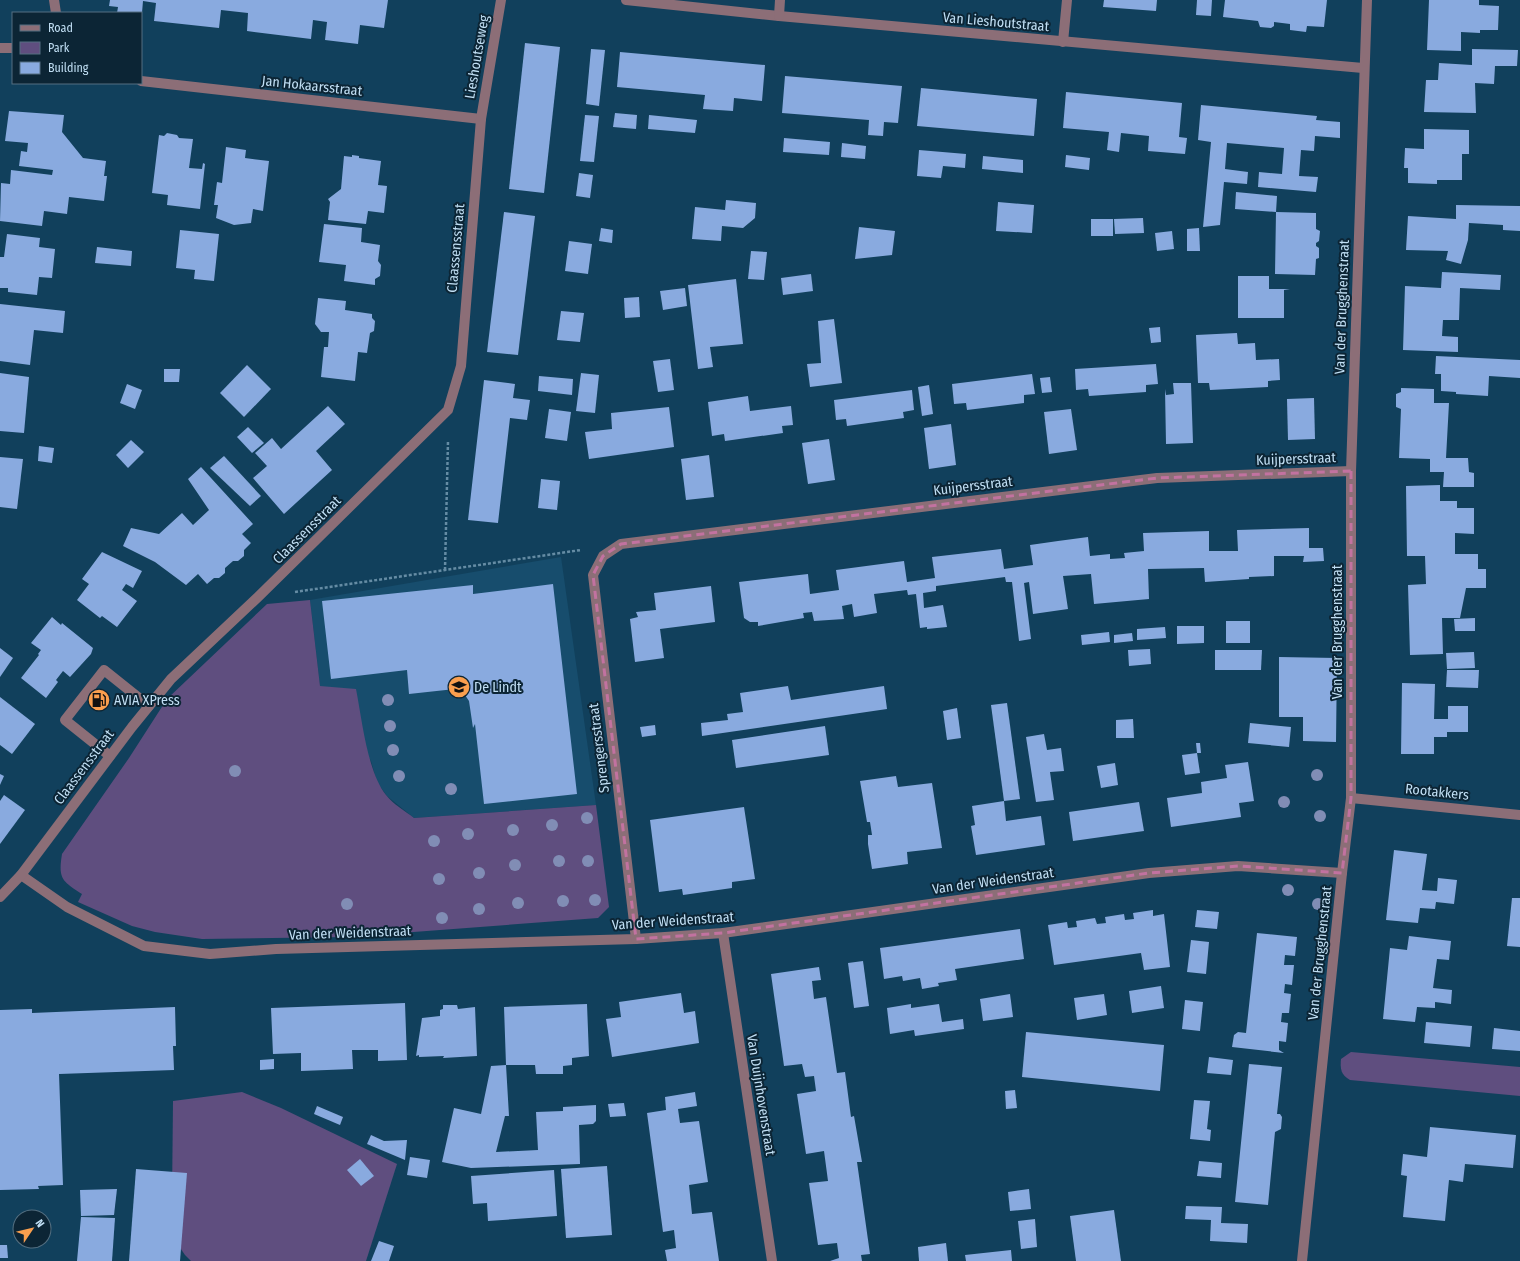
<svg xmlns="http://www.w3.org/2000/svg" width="1520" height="1261" font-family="'Fira Sans Condensed',sans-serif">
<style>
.built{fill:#174d6d}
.green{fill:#5f4e7f}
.building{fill:#89aadf}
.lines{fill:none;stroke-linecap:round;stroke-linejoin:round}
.path{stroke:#658ca4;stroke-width:2.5;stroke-dasharray:3 2;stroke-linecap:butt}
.minor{stroke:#8c6e77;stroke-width:10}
.tree{fill:#818db5}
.marked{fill:none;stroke:#c272a0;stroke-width:3;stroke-dasharray:8 5;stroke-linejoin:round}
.labels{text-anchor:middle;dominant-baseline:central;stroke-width:4;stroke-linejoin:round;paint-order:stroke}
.street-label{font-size:14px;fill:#c1dff4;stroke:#0c2535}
.poi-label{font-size:14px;fill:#c1dff4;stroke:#0c2535;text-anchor:start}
</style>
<rect width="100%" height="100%" fill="#11405c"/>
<polygon class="built" points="561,557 596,805 414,818 387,796 377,782 371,761 320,686 310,600"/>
<g class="green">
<path d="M310,600l10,86 36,3c6,30 11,82 30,106 7,9 19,16 28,23l182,-13 13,102 -11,11 -251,19 -145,2 -47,-7 -23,-6 -54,-24 4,-8c-20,-13 -24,-15 -20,-40l67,-96 38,-59 100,-95z"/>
<path d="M1351,1052l169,15v29l-170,-16c-9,-5 -10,-11 -9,-21z"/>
<polygon points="242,1092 281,1108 397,1164 366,1261 191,1261 185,1255 176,1242 172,1197 173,1101"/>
</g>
<g class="building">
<polygon points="110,0 388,0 384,28 360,25 358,44 325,40 327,22 313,20 311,39 247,31 248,13 221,10 219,28 154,21 156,3 143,1 142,13 117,13 118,7 109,6"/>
<polygon points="1104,0 1157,0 1156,11 1103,7"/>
<polygon points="1197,0 1212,0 1211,16 1196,15"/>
<polygon points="1225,0 1327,0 1324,27 1307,26 1306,32 1290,30 1290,24 1274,22 1274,26 1271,28 1260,27 1258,21 1223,17"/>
<polygon points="1429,0 1479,0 1479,5 1499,6 1498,30 1480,30 1480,33 1461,32 1461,51 1427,50"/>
<polygon points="525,43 560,47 544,193 509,189"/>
<polygon points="591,49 605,50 599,106 586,104"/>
<polygon points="1472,49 1518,50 1517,66 1495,66 1494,84 1475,83 1476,113 1424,112 1426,80 1438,80 1439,63 1472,65"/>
<polygon points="620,52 765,65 762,101 734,98 733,111 703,109 705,95 617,87"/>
<polygon points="785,76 902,86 898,123 884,122 883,136 868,135 869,120 782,113"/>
<polygon points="921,88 1037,99 1034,136 917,126"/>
<polygon points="1066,92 1182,103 1179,137 1187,138 1185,154 1148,151 1149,136 1121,133 1119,152 1107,150 1109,132 1063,128"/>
<polygon points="1201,105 1317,116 1316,120 1340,122 1340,138 1315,136 1314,151 1301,150 1299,176 1318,177 1316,192 1258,187 1259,172 1282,174 1284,148 1227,143 1225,169 1248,172 1247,184 1224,182 1220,225 1203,227 1211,142 1198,140"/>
<polygon points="9,111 64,115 62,132 83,158 106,161 104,176 107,176 104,201 69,197 67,214 44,211 42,226 0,221 1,183 10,184 11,170 52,175 53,170 19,166 21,151 27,152 28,143 5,141"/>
<polygon points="615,113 637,115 636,129 613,127"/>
<polygon points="585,115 599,116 594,162 580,161"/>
<polygon points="649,115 697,120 695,133 648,129"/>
<polygon points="1424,129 1469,130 1469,154 1462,154 1462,180 1437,180 1437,184 1408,183 1408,168 1404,168 1405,148 1424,149"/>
<polygon points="167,133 177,135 179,138 193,139 189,168 202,169 203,163 205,164 200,209 167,205 168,195 152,193 159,135 164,136"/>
<polygon points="784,138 830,142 829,155 783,152"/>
<polygon points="842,143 866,146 865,159 841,157"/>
<polygon points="226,147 246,150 245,158 269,161 263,211 253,209 251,223 234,225 216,218 218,205 214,205 217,182 222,183"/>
<polygon points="919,150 966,154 965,168 943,166 941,178 917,176"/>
<polygon points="352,155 359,156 359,158 381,161 378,185 387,186 384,213 368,211 366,224 328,220 330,202 328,199 341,189 344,156 352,157"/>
<polygon points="1066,155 1090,158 1089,170 1065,167"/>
<polygon points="983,156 1023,160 1023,173 982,169"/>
<polygon points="579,173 593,175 590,198 576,196"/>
<polygon points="1236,192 1277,196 1276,212 1235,209"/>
<polygon points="726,200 756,203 755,218 743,228 722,226 721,241 692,239 695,207 725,210"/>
<polygon points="998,202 1034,205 1032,233 996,231"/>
<polygon points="1456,205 1520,206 1520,231 1503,230 1503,225 1469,223 1468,240 1461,264 1446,260 1448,251 1406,250 1408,216 1456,219"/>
<polygon points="504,212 535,216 518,355 487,352"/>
<polygon points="1276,212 1316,213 1316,229 1320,231 1319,241 1316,243 1316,246 1319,248 1319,258 1316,259 1315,275 1275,274"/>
<polygon points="1143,218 1144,233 1115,234 1114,219"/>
<rect x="1091" y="219" width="22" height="17"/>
<polygon points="324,224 362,228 361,242 380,245 378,261 381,265 380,276 375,279 375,285 344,281 346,265 319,262"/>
<polygon points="859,227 895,231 892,255 855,259"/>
<polygon points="601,228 613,230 612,243 599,241"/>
<polygon points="1199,228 1200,251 1187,251 1187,229"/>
<polygon points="180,230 219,234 214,281 194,279 195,270 176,268"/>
<polygon points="1172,231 1174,249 1157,251 1155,233"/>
<polygon points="7,234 40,238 39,247 55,249 52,278 39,277 37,295 8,292 8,288 0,288 0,257 4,257"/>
<polygon points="569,241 592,244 588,274 565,271"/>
<polygon points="97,247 132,251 131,266 95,263"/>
<polygon points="751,251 767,252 764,280 748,279"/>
<polygon points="1442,272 1501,275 1500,290 1460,288 1459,320 1443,320 1442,336 1458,337 1458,352 1403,350 1405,286 1441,288"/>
<polygon points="811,274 813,291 783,295 781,278"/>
<polygon points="1238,276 1269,276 1269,289 1290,289 1284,290 1284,318 1238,318"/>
<polygon points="736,279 743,344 710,347 713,367 698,369 688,285"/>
<polygon points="685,288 687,306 663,310 660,291"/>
<polygon points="639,297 640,317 625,318 624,298"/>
<polygon points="318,298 346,301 345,310 372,314 372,318 375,321 374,331 370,333 367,353 358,352 355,381 321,377 324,347 328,347 329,332 321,332 315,324"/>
<polygon points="0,304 65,311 63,333 34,330 30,365 0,361"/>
<polygon points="561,311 584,313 580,342 557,340"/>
<polygon points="834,319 842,383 810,387 807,364 821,363 818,321"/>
<polygon points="1160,327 1161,342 1151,343 1149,328"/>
<polygon points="1237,333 1238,344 1255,343 1256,360 1279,359 1280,380 1268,381 1268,387 1210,390 1209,383 1198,383 1196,335"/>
<polygon points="1436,356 1520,360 1520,378 1489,376 1488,396 1456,394 1456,392 1441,391 1441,374 1435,374"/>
<polygon points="670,359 674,390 658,392 653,361"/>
<polygon points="1156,364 1158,384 1146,385 1146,392 1089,396 1088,389 1076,390 1075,369"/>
<polygon points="247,365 271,389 244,417 220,393"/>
<polygon points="164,369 180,369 179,382 164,382"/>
<polygon points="0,373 29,377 24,433 0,431"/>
<polygon points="581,373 599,375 595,413 576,411"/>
<polygon points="1032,374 1035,394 1024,395 1024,403 967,410 966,403 954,404 952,384"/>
<polygon points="539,376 573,379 572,395 538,391"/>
<polygon points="1050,377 1052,392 1042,393 1040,378"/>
<polygon points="484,380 515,384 513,398 530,400 527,420 510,418 498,523 468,520"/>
<polygon points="1173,383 1191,383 1193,443 1166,444 1165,389 1166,395 1174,394"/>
<polygon points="127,384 142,390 135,409 120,403"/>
<polygon points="929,385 933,414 922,416 918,387"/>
<polygon points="1401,388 1434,389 1434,403 1449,403 1446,458 1468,458 1469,472 1474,473 1474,487 1443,487 1444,472 1430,472 1430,459 1399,458 1401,409 1396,407 1396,394 1401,392"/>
<polygon points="912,390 914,410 903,412 904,418 847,426 846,419 836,420 834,400"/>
<polygon points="748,396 750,411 791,406 793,425 782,426 783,433 725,441 724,434 712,436 708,402"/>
<polygon points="1314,398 1315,439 1288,440 1287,399"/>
<polygon points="328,406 345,424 316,451 332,470 284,514 253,478 267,466 255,453 272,438 281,449"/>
<polygon points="669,407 674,447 589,459 585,432 612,429 611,413"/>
<polygon points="549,409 571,412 567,441 545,438"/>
<polygon points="1071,409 1077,450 1049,454 1044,412"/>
<polygon points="951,424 956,465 929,469 924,428"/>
<polygon points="248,427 264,443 252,453 237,437"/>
<polygon points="829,439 835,480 808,484 802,443"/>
<polygon points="131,440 144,452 128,468 116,455"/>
<polygon points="39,446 54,448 52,463 38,461"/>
<polygon points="709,455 714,497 686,500 681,459"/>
<polygon points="224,456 261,496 250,506 210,468"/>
<polygon points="0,457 23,459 17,509 0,507"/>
<polygon points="201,467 253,524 242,534 251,543 244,550 244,556 238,561 233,561 225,568 225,573 219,578 214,578 207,584 198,574 186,585 155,562 123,546 131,528 159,534 182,513 193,525 209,510 188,479"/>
<polygon points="541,479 560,481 557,510 538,508"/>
<polygon points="1440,485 1440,501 1457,501 1457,508 1474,508 1474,534 1455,533 1455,554 1478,554 1478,569 1486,569 1486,588 1466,588 1460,618 1442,618 1443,654 1410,655 1408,585 1426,584 1425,556 1407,556 1406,486"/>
<polygon points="1309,528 1309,548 1323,548 1324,561 1303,562 1304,556 1274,556 1274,576 1249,577 1249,579 1205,582 1204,568 1148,569 1149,599 1094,604 1091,574 1063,576 1068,609 1033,614 1029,582 1024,583 1031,639 1019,641 1012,582 1006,582 1005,577 936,586 936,591 923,593 924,608 943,605 947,627 927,629 927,627 920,628 916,594 908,595 907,590 874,594 877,613 854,617 852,604 842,606 844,619 814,621 812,612 803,613 804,618 758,626 758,622 750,622 744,618 739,582 808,574 810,594 839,590 836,570 904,561 907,582 935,578 932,557 967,553 1001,549 1004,569 1033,565 1030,545 1058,541 1088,537 1090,556 1110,554 1110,559 1125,558 1124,553 1144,551 1143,533 1209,531 1209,551 1238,551 1237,530"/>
<polygon points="102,552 142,571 133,588 126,584 122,590 137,601 117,627 102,616 100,618 77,600 89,584 82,579"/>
<polygon points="553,584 577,794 484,804 475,724 473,728 469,701 463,692 455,689 409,694 407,670 331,679 322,601 473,585 473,594"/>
<polygon points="711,586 715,622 660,629 664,658 635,662 630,619 638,617 636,612 656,610 654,593"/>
<polygon points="52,617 61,625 62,623 93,648 91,654 70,677 63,671 56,680 58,682 46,698 21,678 39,655 38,654 41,650 31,643"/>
<polygon points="1475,618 1475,631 1455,631 1454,619"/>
<rect x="1226" y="621" width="24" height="22"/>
<polygon points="1177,626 1204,626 1204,643 1177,644"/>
<polygon points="1165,627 1166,638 1137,640 1137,629"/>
<polygon points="1109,632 1110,642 1082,645 1081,635"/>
<polygon points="1132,633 1133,641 1114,643 1114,635"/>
<polygon points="0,648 13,658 0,677"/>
<polygon points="1150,649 1151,664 1129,666 1128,650"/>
<polygon points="1215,650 1262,650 1261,670 1215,670"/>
<polygon points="1474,652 1475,668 1447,669 1446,653"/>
<polygon points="1279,657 1337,658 1336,742 1303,741 1303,717 1279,717"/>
<polygon points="1447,670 1479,670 1478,688 1446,687"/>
<polygon points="1402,683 1435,684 1434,719 1448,719 1448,706 1468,706 1468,732 1447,732 1447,737 1434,737 1434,754 1401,754"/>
<polygon points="788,686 791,700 884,686 887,709 702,736 701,723 728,720 727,714 743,712 740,693"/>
<polygon points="0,697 35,724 12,754 0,745"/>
<polygon points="1007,703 1020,799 1004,801 991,705"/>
<polygon points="957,708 961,738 947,740 943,711"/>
<polygon points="1133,719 1134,738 1116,738 1116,720"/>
<polygon points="1250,723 1291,727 1289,747 1248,743"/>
<polygon points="655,725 656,735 642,737 640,727"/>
<polygon points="825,726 829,755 736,768 732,740"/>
<polygon points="1044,734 1047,750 1061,748 1064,771 1050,772 1054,800 1036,802 1026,737"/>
<polygon points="1196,743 1200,743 1201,753 1197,753"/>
<polygon points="1197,753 1200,773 1185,775 1182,755"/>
<polygon points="1248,762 1254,801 1239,803 1241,817 1171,827 1167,798 1202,793 1201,782 1227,778 1225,765"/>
<polygon points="1115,763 1118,785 1101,788 1097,766"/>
<polygon points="0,774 4,776 0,785"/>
<polygon points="896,776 898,787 932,783 942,848 907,852 908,864 872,869 868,844 868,835 872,835 870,822 867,822 860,781"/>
<polygon points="4,795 25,810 0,844 0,801"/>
<polygon points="1004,801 1006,821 1041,816 1045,845 976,855 971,826 975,825 972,806"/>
<polygon points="1139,802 1144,831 1073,841 1069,812"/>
<polygon points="744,807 755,879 732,882 732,888 683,895 682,889 659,892 650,820"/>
<polygon points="1394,850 1427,854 1422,890 1437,891 1438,878 1457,880 1454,904 1436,902 1435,909 1420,908 1418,923 1386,920"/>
<polygon points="1512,898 1520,898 1520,947 1507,946"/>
<polygon points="1153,910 1153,916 1164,914 1170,967 1144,970 1141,953 1054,965 1048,925 1067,922 1068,928 1077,927 1076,921 1095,918 1097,924 1106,923 1105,917 1124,914 1125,920 1134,919 1133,913"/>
<polygon points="1197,910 1219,912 1217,929 1195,927"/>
<polygon points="1020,929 1024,959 955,969 957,980 938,983 939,986 922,989 920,978 903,981 902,976 884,979 880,948"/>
<polygon points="1257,933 1297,937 1295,956 1285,955 1284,965 1294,965 1292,985 1285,984 1284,993 1291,994 1289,1013 1282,1013 1281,1022 1288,1023 1286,1042 1279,1041 1279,1050 1284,1053 1232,1047 1234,1035 1238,1032 1246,1033"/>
<polygon points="1409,936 1451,941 1449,960 1437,959 1433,988 1452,990 1451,1004 1435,1002 1435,1008 1417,1007 1415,1022 1383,1019 1390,948 1407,950"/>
<polygon points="1191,940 1209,942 1206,974 1187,972"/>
<polygon points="863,961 869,1006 854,1008 848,963"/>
<polygon points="819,967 821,980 812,981 814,999 826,997 837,1073 845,1072 851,1117 854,1116 862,1162 857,1162 870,1254 861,1255 862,1261 830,1261 839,1258 837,1243 818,1245 809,1183 828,1181 824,1151 806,1154 797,1094 816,1091 814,1076 805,1077 802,1064 784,1066 771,974"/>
<polygon points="1161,986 1164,1008 1132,1013 1129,991"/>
<polygon points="681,993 684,1013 695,1011 699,1043 612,1057 606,1019 621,1017 619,1002"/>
<polygon points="1010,994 1013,1017 983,1021 980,999"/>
<polygon points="1104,994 1107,1015 1077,1020 1074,998"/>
<polygon points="1185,1000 1203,1002 1200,1031 1182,1029"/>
<polygon points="405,1003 407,1060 378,1061 378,1050 352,1050 353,1069 301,1071 301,1053 273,1054 271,1008"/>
<polygon points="587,1004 589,1056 572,1058 572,1065 563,1066 563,1074 536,1074 535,1065 506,1065 504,1007"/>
<polygon points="911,1004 911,1008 939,1004 942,1022 963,1019 964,1029 915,1036 914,1030 890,1034 887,1008"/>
<polygon points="443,1005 457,1005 458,1009 475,1007 477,1056 443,1058 444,1056 419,1057 419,1055 416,1056 422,1018 440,1016 440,1010 443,1009"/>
<polygon points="175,1007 176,1046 173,1046 174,1070 59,1074 63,1185 38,1186 39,1189 0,1190 0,1010 32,1009 32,1013"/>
<polygon points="1426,1022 1472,1026 1470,1047 1424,1043"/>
<polygon points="1494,1028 1520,1031 1520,1051 1492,1049"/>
<polygon points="1026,1032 1164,1045 1160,1091 1022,1077"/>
<polygon points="1209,1057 1233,1060 1231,1075 1207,1073"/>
<polygon points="274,1059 274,1069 260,1070 260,1060"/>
<polygon points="1249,1064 1282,1067 1277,1114 1280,1114 1282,1117 1281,1129 1275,1132 1268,1205 1235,1202"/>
<polygon points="506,1065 509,1116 505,1116 496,1152 538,1150 536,1112 563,1111 563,1107 596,1105 596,1121 593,1124 579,1125 580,1164 471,1168 442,1162 454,1108 481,1114 491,1066"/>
<polygon points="1015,1090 1017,1108 1006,1109 1005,1091"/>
<polygon points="695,1092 697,1106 678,1109 680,1123 699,1121 708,1182 689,1185 692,1214 712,1212 719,1261 667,1261 665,1250 676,1248 674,1230 663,1232 647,1113 666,1110 665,1097"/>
<polygon points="1194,1100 1210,1101 1207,1129 1211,1130 1210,1141 1190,1139"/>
<polygon points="624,1103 626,1116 610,1117 608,1104"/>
<polygon points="317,1106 343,1117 340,1125 314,1114"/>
<polygon points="1430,1127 1516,1135 1513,1168 1465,1164 1463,1182 1449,1180 1445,1221 1403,1217 1407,1176 1401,1175 1403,1154 1427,1157"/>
<polygon points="371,1135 384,1141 407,1140 405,1160 367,1144"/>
<polygon points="410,1157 430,1160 427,1178 407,1175"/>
<polygon points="360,1159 374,1176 361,1186 347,1170"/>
<polygon points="1199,1161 1222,1163 1221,1178 1197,1176"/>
<polygon points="607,1166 612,1235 566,1238 561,1169"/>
<polygon points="136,1169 187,1173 180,1261 129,1261"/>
<polygon points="554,1170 557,1216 488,1221 487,1203 473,1204 471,1176"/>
<polygon points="117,1189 114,1215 81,1216 80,1190"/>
<polygon points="1029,1189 1031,1209 1010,1211 1008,1192"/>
<polygon points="1186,1206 1222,1207 1221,1223 1248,1224 1247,1243 1210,1241 1211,1220 1185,1219"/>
<polygon points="1114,1210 1121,1261 1076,1261 1070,1216"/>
<polygon points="81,1217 115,1218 112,1261 77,1261"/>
<polygon points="1035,1219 1037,1247 1021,1249 1018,1221"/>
<polygon points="379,1241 394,1246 389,1261 371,1261"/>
<polygon points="946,1243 948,1261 919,1261 918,1247"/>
<polygon points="0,1245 7,1245 8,1258 0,1258"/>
<polygon points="1011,1250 1012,1261 966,1261 965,1255"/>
</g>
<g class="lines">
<g class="path">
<polyline points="445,570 448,441"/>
<polyline points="295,592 581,550"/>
</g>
<g class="minor">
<polyline points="54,0 56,13"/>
<polyline points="626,0 779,16 1363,68"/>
<polyline points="779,16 780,0"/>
<polyline points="1063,42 1067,0"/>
<polyline points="0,48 13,48"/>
<polyline points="141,81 481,119"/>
<polyline points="110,756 65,720 104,670 149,706"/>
<polyline points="1351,798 1520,815"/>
<polyline points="21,875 67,907 144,946 210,954 276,949 636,939 723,933 1149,873 1238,866 1342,873"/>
<polyline points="0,897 21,875 132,727 171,679 258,597 448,410 461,366 481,119 501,0"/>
<polyline points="723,933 772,1261"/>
<polyline points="636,939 593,575 603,556 621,544 1157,478 1351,471"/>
<polyline points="1302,1261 1342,873 1351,798 1351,471 1367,0"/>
</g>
</g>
<g class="tree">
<circle cx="388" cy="700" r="6"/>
<circle cx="390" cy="726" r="6"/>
<circle cx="393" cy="750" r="6"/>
<circle cx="235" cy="771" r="6"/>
<circle cx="1317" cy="775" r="6"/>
<circle cx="399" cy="776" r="6"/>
<circle cx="451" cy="789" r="6"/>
<circle cx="1284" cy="802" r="6"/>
<circle cx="1320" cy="816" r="6"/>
<circle cx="587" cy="818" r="6"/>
<circle cx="552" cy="825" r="6"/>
<circle cx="513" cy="830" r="6"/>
<circle cx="468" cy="834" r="6"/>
<circle cx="434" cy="841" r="6"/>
<circle cx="559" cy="861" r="6"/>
<circle cx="588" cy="861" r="6"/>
<circle cx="515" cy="865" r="6"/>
<circle cx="479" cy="873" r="6"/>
<circle cx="439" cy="879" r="6"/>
<circle cx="1288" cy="890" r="6"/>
<circle cx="595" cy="900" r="6"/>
<circle cx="563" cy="901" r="6"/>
<circle cx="518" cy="903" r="6"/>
<circle cx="347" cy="904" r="6"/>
<circle cx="1318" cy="904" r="6"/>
<circle cx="479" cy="909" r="6"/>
<circle cx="442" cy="918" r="6"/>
</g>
<path class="marked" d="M1351,471v327l-9,75 -104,-7 -89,7 -426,60 -87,6 -43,-364 10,-19 18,-12 536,-66z"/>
<defs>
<g id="school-disc" transform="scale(1.15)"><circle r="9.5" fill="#fa9f4e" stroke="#0c2535"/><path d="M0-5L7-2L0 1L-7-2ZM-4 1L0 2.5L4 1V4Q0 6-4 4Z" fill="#111"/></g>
<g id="fuel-disc" transform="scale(1.15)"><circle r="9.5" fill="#fa9f4e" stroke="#0c2535"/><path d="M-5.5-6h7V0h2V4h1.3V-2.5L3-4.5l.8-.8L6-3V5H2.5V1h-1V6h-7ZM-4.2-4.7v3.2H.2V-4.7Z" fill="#111"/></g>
</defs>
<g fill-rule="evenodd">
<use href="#school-disc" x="459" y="687"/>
<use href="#fuel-disc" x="99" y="700"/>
</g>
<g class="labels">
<g class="street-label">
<text transform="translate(996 22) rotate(5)">Van Lieshoutstraat</text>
<text transform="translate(477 57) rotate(-80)">Lieshoutseweg</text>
<text transform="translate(312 86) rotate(6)">Jan Hokaarsstraat</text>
<text transform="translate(456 248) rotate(-85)">Claassensstraat</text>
<text transform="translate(1342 307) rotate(-88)">Van der Brugghenstraat</text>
<text transform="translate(1296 459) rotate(-2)">Kuijpersstraat</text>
<text transform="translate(973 486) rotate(-7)">Kuijpersstraat</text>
<text transform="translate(307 530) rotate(-45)">Claassensstraat</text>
<text transform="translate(1337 632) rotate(-90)">Van der Brugghenstraat</text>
<text transform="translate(599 748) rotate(-97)">Sprengersstraat</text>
<text transform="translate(84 767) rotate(-53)">Claassensstraat</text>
<text transform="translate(1437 792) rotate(6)">Rootakkers</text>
<text transform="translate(993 881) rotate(-8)">Van der Weidenstraat</text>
<text transform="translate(673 921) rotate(-4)">Van der Weidenstraat</text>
<text transform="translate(350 933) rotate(-2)">Van der Weidenstraat</text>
<text transform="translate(1320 953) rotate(-84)">Van der Brugghenstraat</text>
<text transform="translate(761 1095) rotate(81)">Van Duijnhovenstraat</text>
</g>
<g class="poi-label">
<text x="474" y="687">De Lindt</text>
<text x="114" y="700">AVIA XPress</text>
</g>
</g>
<rect x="12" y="12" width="130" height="72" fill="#0c2535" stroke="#546f81"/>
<rect x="20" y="25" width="20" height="6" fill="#8c6e77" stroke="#546f81"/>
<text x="48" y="32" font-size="12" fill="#c1dff4">Road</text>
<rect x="20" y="42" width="20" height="12" fill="#5f4e7f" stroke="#546f81"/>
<text x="48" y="52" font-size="12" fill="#c1dff4">Park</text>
<rect x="20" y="62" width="20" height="12" fill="#89aadf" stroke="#546f81"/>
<text x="48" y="72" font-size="12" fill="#c1dff4">Building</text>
<g transform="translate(32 1229) rotate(55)"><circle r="19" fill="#0c2535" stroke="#546f81"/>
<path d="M0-3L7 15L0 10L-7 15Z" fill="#fa9f4e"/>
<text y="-6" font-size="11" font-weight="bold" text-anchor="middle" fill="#c1dff4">N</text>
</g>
</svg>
